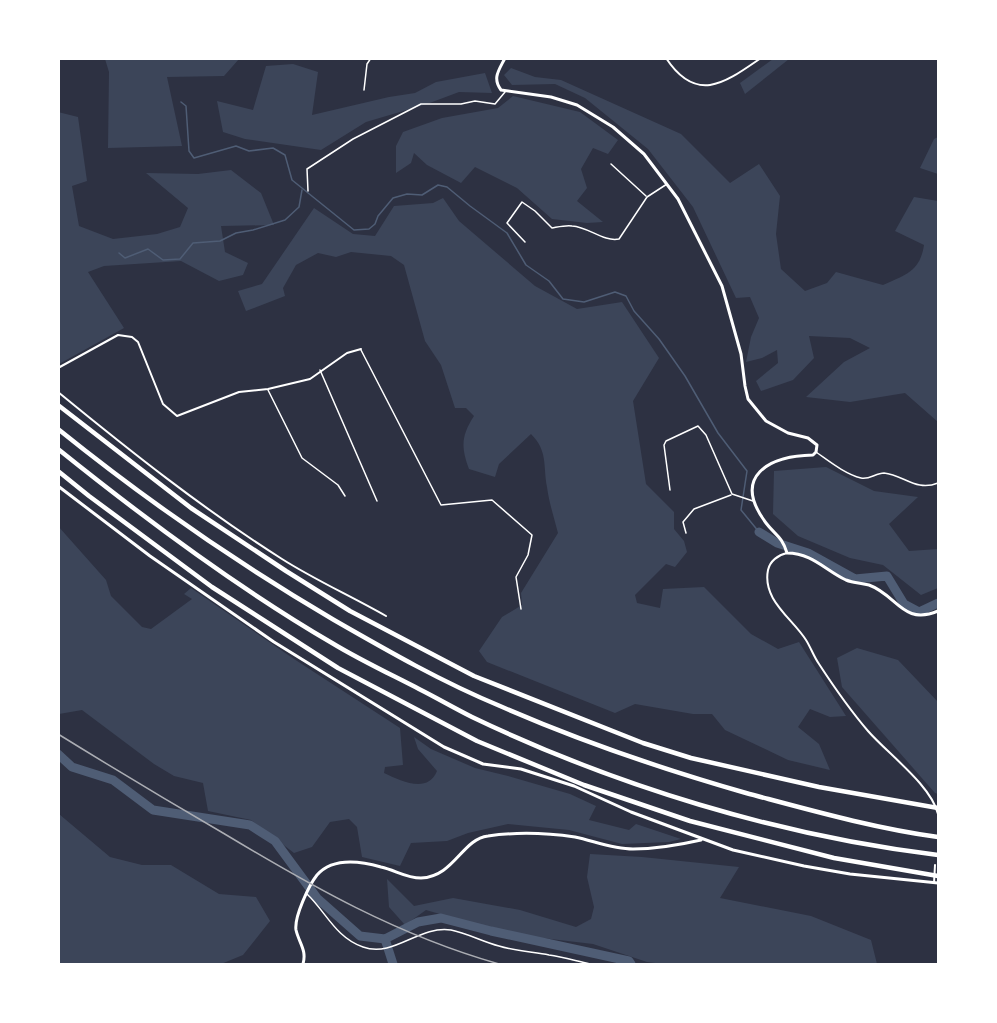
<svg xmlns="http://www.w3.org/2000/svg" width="997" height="1023" font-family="Overpass,sans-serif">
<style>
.green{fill:#3c4559}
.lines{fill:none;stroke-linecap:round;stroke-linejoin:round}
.stream{stroke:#4f5d75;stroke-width:1.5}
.river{stroke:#4f5d75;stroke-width:9}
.service{stroke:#fff;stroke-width:1.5}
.minor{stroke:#fff;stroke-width:2}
.tertiary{stroke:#fff;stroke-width:3}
.motorway{stroke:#fff;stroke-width:4.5}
.rail{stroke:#abadb3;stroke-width:1.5}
</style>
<rect width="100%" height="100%" fill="#2d3142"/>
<g class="green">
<polygon points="105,59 105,58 239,59 224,76 167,77 182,146 108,148 109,72"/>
<polygon points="773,59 789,59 745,94 740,83"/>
<polygon points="293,64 318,72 312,115 389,97 415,93 436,82 485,73 492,93 459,92 427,104 366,122 321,150 245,139 223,132 217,101 253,110 266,66"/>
<path d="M511,68l24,9 26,3 120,54 49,49 29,-19 21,32 -4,38 5,35 24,22 22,-8 9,-11 47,13c22,-10 37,-13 41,-40l-29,-14 19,-34 24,4v221l-33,-29 -55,9 -44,-5 38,-35 26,-14 -20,-10 -41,-2 5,22 -21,22 -32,11 -5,-10 22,-18 -1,-13 -15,8 -16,4 5,-25 8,-19 -9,-21 -14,1 -43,-91 -45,-58 -63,-51 -30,-14 -43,1 -8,-10z"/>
<polygon points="513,96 580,112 618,140 608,154 593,148 581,169 587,188 577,201 603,222 587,223 552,219 517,188 475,167 461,183 427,165 414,153 411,163 396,173 396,146 403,132 442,118 498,108"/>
<polygon points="58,112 78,117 87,181 72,186 79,226 113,239 157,234 180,227 188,208 146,173 198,174 231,170 261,193 274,225 221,226 225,252 248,263 243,275 219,281 181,261 104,266 88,272 124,328 59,364"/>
<polygon points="938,137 938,174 920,168 934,139"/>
<path d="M443,198l16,23 76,65 42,23 45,-7 37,56 -26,43 13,83 28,28v17l10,12 3,11 -12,15 -9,-3 -31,31 2,8 23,5 3,-19 41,-2 47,47 27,15 21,-7 47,74 -16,1 -20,-8 -12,18 21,17 11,26 -42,-10 -63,-30 -13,-16h-19l-58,-10 -20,9 -128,-51 -8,-11 23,-34 20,-12 -1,-12 37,-60c-4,-15 -9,-31 -11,-46 -4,-22 1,-36 -16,-53l-32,30 -4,13 -26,-8c-8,-22 -8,-33 5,-53l-8,-8h-11l-14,-43 -16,-24 -21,-76 -13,-9 -40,-4 -15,5 -18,-4 -22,12 -13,23 2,8 -39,15 -8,-20 24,-7 52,-76 39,26 22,2 19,-30 39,-3z"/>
<polygon points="826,467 874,491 918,497 889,524 909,551 938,549 938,588 921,595 883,565 850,558 798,536 773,514 774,471"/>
<path d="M58,526l48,54 5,16 31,31 9,2 41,-30 -8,-5 7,-6 103,71 106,69 3,37 -18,2 -1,6c17,8 44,21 53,-2l-19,-22 -4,-12 17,12 44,19 33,8 62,18 26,12 -7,14 40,10 7,-6 45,15 -12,3 -47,2 -53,-14 -61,-6 -40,9 -21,8 -36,2 -11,23 -38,-9 -5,-30 -8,-8 -19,3 -18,25 -18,6 -43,-33 -43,-9 -5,-28 -29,-7 -20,-12 -72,-54 -23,4z"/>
<polygon points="857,648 898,660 938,702 938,794 935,793 842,687 837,658"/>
<polygon points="59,814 110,857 142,865 171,865 219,894 256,897 270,921 243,955 221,964 59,964"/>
<polygon points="590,854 642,857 739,867 720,898 811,916 871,940 877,964 663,964 647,962 593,944 508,934 426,910 405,925 389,907 387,879 414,906 453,898 520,910 576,927 591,919 594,907 587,877"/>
</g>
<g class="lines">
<g class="stream">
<polyline points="181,102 186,106 189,151 194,158 236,146 249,151 273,148 285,155 292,180 354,230 369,229 375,224 378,216 393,198 407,194 422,195 438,185 447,187 470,206 507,233 526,265 549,281 563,299 584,302 615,292 626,296 634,311 659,339 685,376 718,433 747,471 741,510 759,532"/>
<polyline points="119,253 125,258 148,249 163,260 180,259 193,243 220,241 236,233 253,230 285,220 299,207 302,190"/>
</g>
<g class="river">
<polyline points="759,532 777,543 808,553 855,579 887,576 904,604 919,612 938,603"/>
<polyline points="58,754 72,767 113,780 153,810 250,825 275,841 317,898 360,936 385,939 418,922 441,918 491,931 629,961 631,964"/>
<polyline points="385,939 393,964"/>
</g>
<g class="service">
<polyline points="364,90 367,64 371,58"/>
<polyline points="611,164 646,196"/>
<polyline points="308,191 307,169 353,139 421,104 461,104 475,101 495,104 505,92"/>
<path d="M525,242l-18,-19 15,-21 13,9 17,17c6,-1 14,-3 20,-2 17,1 31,16 47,13l28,-42 20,-13"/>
<polyline points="361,350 441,505 492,500 532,535 528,555 516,577 521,609"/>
<polyline points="320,370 377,501"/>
<polyline points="268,390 302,458 338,485 345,496"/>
<path d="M816,452c13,9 29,22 45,26 8,2 15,-5 23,-5 20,2 32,19 54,10"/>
<polyline points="670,490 664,445 666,441 698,426 706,435 732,494 753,501"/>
<polyline points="686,533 683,522 694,509 731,495"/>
<path d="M307,894c19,18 29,44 56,53 31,11 56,-22 88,-17 16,3 32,12 48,16 16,5 34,6 50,9 14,2 27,6 41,9"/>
</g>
<g class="minor">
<path d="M666,58c31,47 60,24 95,0"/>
<polyline points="58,368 118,335 132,337 138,342 163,404 177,416 239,392 268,389 310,379 347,353 361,349"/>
<path d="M58,392c72,59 145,117 224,167 33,21 69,37 104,57"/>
<path d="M787,553c-9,2 -17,8 -19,17 -6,30 24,48 38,70 5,8 8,17 13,24 15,23 31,46 49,67 20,23 63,54 70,83"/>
<polyline points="934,883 935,865"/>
</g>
<g class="tertiary">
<path d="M505,58c-6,12 -13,20 -4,32l50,7 26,8 36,22 31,27 34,45 44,87 19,68 4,32 3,13 18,22 22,12 20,5 9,7 -1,7 -3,3c-44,1 -82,21 -47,68 9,12 16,13 21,30 25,0 38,17 59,27 7,3 15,3 23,5 28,10 34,41 69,26"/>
<polyline points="58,486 150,556 274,642 444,747 483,764 521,769 574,786 631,812 733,850 804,866 850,874 938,883"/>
<path d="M303,964c4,-14 -4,-21 -7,-34 -2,-13 13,-45 21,-55 16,-18 43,-14 64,-8 14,3 25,11 40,11 33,-1 41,-39 67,-42 28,-4 59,-3 87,1 19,4 38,12 58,12 22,0 46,-4 68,-9"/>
</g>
<g class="motorway">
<polyline points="58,405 191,508 286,571 350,611 474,676 643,743 691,758 819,787 938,808"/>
<path d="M58,429c88,71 179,134 276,191 54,31 108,62 166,86 80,35 162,63 246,87 64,17 127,35 192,44"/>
<path d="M58,449c87,70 178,138 274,194 28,17 58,31 87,46 18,9 35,19 53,28 144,69 308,119 466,138"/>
<polyline points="58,471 89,496 212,587 338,668 477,741 584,785 690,821 834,858 938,876"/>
</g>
<path class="rail" d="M58,734c55,34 110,67 165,99 90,54 174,102 276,131"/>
</g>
<rect width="997" height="1023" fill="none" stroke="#ffffff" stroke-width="120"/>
</svg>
